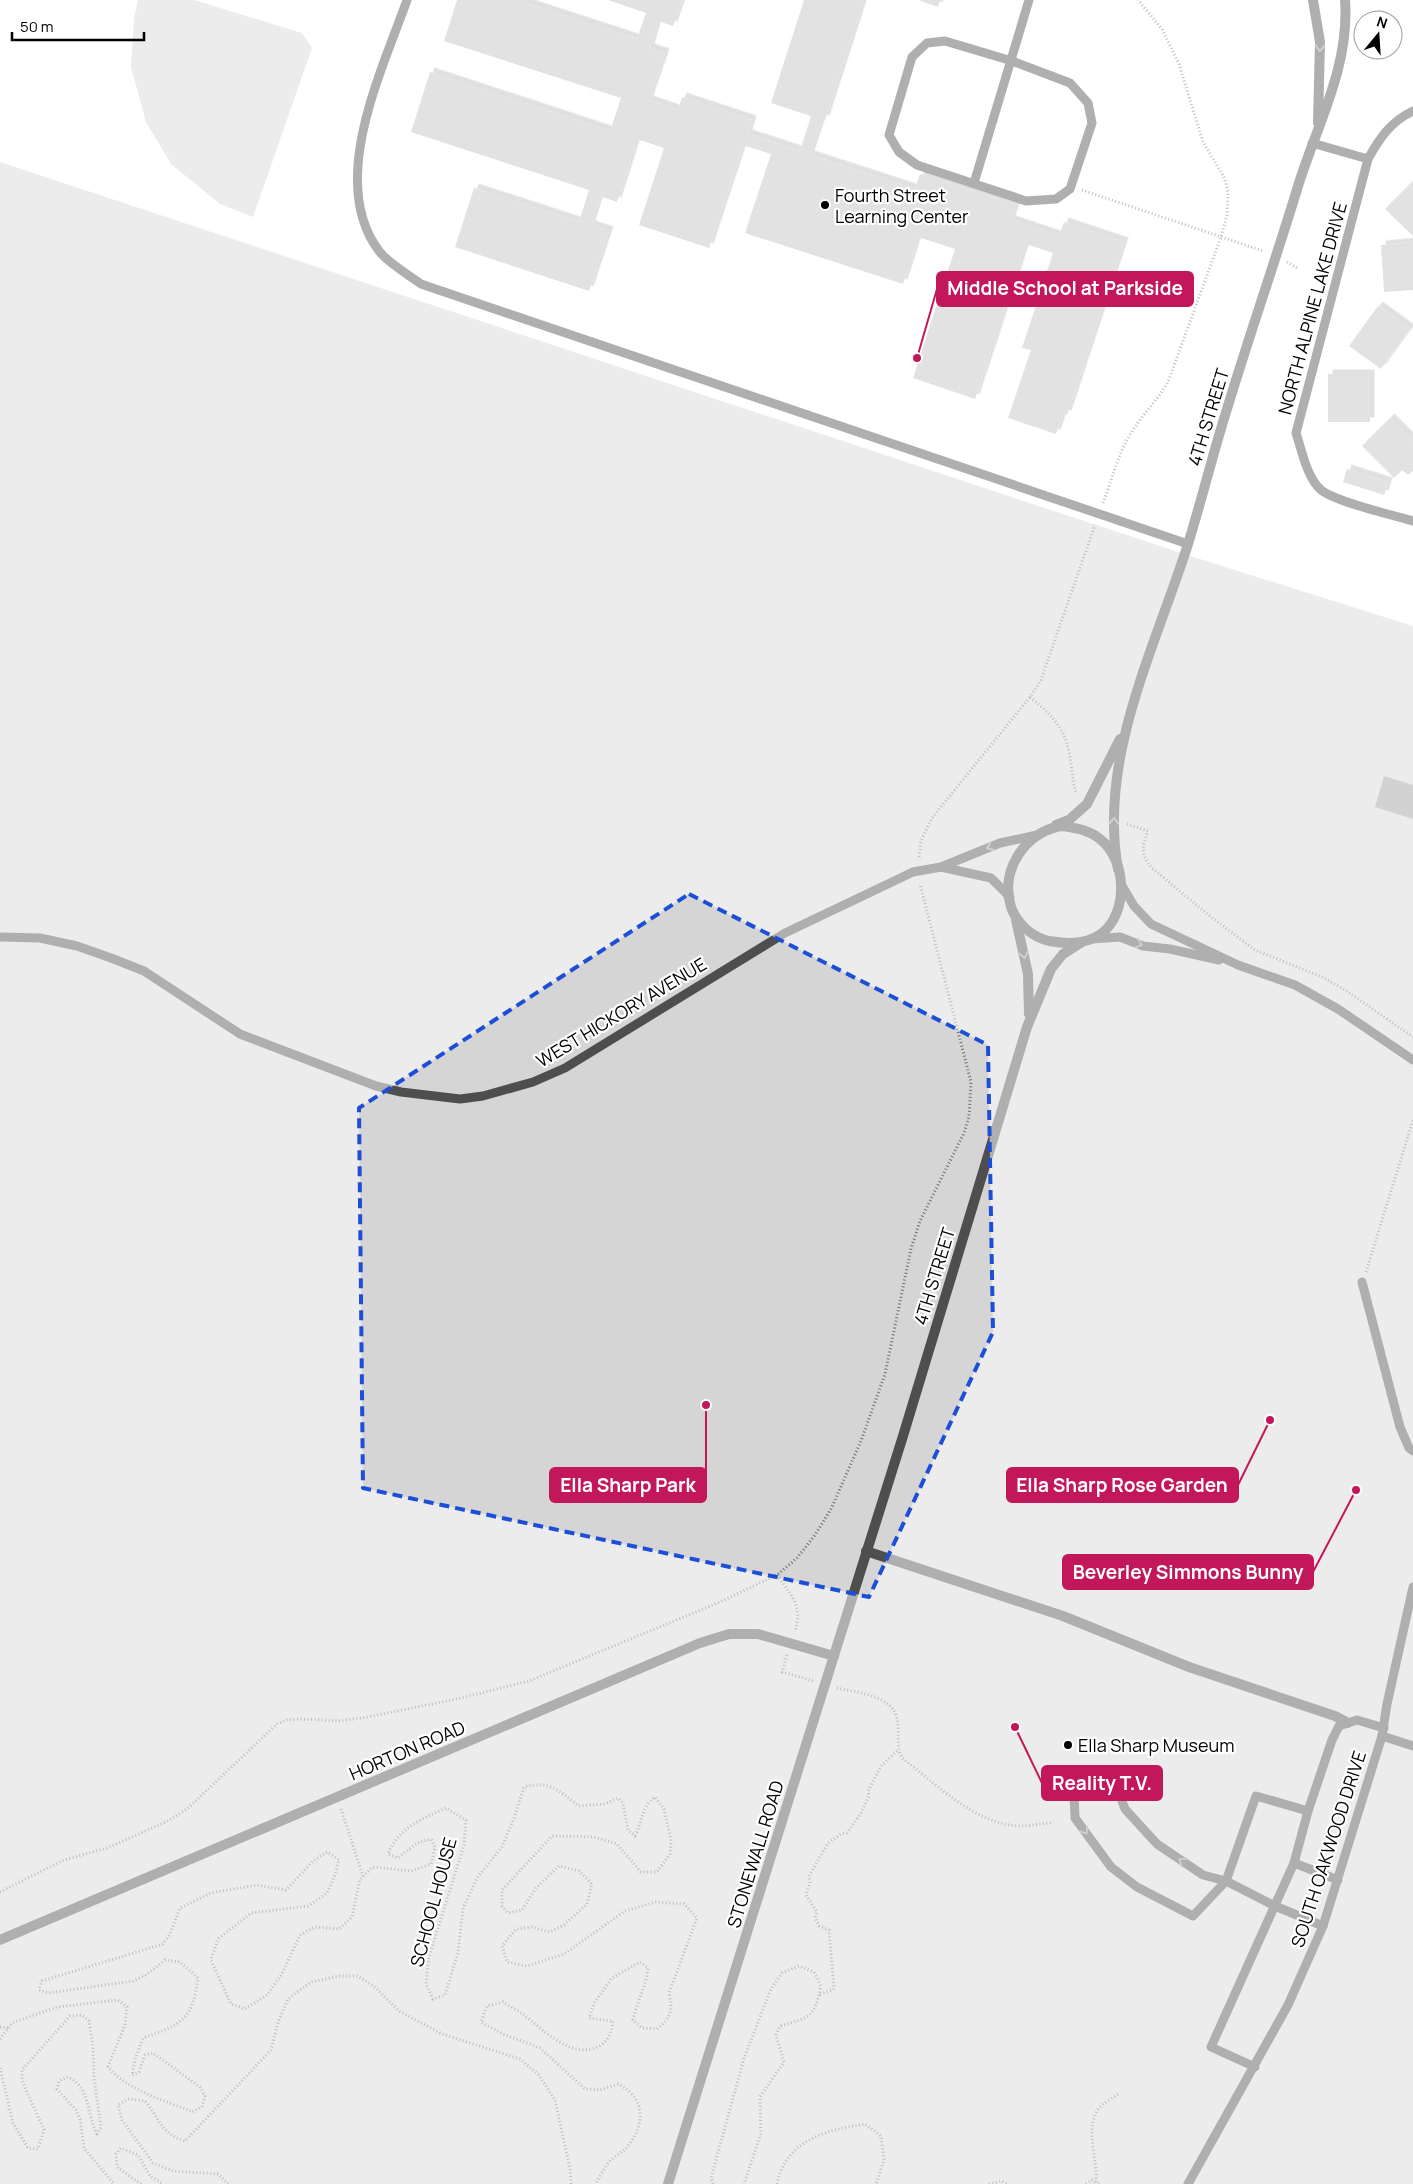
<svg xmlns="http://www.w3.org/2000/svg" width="1413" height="2184" font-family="Manrope,sans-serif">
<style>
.green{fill:#d5d5d5}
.water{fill:#9c9c9c}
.building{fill:#bebebe;filter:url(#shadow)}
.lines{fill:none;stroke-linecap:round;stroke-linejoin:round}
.path{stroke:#707070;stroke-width:3;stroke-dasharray:1 2.5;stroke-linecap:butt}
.service{stroke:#4e4e4e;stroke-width:9}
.minor{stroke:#4e4e4e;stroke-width:10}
.tertiary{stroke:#4e4e4e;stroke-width:10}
.oneway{stroke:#959595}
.marked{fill:none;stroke:#1d4ed8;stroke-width:4;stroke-dasharray:10 6;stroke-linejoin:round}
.poi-dot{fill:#000;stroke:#fff;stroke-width:2}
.labels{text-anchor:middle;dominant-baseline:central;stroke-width:4.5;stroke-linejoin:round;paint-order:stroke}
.poi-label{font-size:18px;fill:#000;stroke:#fff;text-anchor:start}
.street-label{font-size:18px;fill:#000;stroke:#fff}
.leader{fill:none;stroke:#c2185b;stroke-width:2}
.callout-dot{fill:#c2185b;stroke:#fff;stroke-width:2}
.callout{fill:#c2185b;stroke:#c2185b;stroke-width:2}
.callout-label{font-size:19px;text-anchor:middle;font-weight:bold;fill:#fff}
</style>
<defs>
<filter id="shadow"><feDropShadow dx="4.5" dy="-4.5" stdDeviation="0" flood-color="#0004"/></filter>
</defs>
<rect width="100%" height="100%" fill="#fff"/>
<g class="green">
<polygon points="138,0 194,0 302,33 312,48 253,217 220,204 171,164 146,122 131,67 134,19"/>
<polygon points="0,162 1184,554 1413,626 1413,2184 0,2184"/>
</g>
<polygon class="water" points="1384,776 1413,785 1413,819 1375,807"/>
<g class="building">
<polygon points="457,0 517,0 637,39 646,13 608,0 682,0 673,26 658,21 650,48 665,53 649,100 678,110 682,97 752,120 748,134 800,151 811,116 771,103 804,0 860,0 863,2 825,120 822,119 810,155 915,189 920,174 1016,205 1011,220 1059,236 1064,222 1124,242 1067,415 1063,414 1056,434 1008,418 1031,350 1022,348 1053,253 1026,244 975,399 913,378 955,249 918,237 903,284 745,233 771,154 743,145 709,248 639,225 664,148 637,139 617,202 600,196 591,225 609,231 589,291 455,247 474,188 579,222 589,190 411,132 430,72 610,131 621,98 444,41"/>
<polygon points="918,0 940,0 938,7"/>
<polygon points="1413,181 1413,236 1385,209"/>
<polygon points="1413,242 1413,290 1384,292 1381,245"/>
<polygon points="1378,306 1410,329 1381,369 1349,346"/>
<rect x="1328" y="374" width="42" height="48"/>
<polygon points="1390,418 1413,441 1413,471 1408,475 1402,470 1394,478 1362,446"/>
<polygon points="1347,469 1388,482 1384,495 1343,482"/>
</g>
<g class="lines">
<g class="path">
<polyline points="1082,190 1263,251"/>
<polyline points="1287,262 1297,268"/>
<path d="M1103,503c9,-24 15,-49 28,-70 11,-18 26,-32 37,-51l53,-145 6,-22 1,-23 -3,-13 -22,-37 -24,-78 -17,-35 -24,-29"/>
<path d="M1030,697c25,21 37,33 41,67 2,11 1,20 6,30"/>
<path d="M1127,824l21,7c-6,16 -8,23 4,37l59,49 44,33 67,27 23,13 68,47"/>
<polyline points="919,857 921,841 932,818 1030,697 1041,680 1095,525"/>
<polyline points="1366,1272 1413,1120"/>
<path d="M777,1575c14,21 26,29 18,57"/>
<polyline points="787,1655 782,1672 814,1681"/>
<path d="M837,1688c18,4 52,7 59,27 5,14 -1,29 6,43 33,25 75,68 119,68 10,0 20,-3 31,-3"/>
<polyline points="341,1809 363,1876"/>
<polyline points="0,1892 64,1860 107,1848 166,1822 187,1809 277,1724 287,1720 302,1719 339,1721 368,1717 461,1698 529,1681 720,1602 777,1575 797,1558 815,1535 831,1509 861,1441 885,1374 911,1249 920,1221 964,1133 969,1117 971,1082 920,884"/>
<polyline points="820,1994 833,1990 834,1987 829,1930 819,1926 815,1918 817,1912 806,1895 810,1883 809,1876 828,1843 841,1834 847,1833 861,1813 869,1796 868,1791 881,1766 898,1750"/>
<polyline points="0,2027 8,2028"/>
<path d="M0,2039l12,-16 45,-16 61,-7 9,7 -2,18 -17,42c20,24 57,33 84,45l10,-5 3,-11 -5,-9 -47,-34 -8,2 -6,17 -7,3 3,-15 8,-22c38,-13 50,-18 55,-60l-18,-16 -15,-2 -19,15 -13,6 -85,12 -9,-3 3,-9 121,-37 7,-10 10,-26 31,-15 46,-8 29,5 27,-29 14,-9 12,8 -4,15 -8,18 -19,13 -57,7 -33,26 -7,21 20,44 14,5 22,-14 15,-21 18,-39 15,-8 24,2 13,-12 8,-38 13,-12 38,4 20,-7 4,-17 -4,-8 -14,4 -19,15 -10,-4c10,-26 34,-35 58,-46l20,12 -2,25 -35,112 -3,27 7,15 12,-4 13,-42 5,-45 14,-30 25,-31 12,-29 10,-31c26,-7 35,4 55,19l26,-2 13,-6 5,5 5,27 7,6c8,-16 6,-29 20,-39l9,12 7,31 -1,14 -13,18h-16l-24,-28 -23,-7 -42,-1 -50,54v16l6,7 14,-3 14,-22 23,-22 20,5 13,13 -5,20 -23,21 -15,7 -17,-5 -16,2 -14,17 5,16 20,4 37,-12 61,-43 31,-9 28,2 13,14 -28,75c4,17 2,25 -12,36l-15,-1 -9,-8c4,-18 13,-34 15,-52l-8,-6 -28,16 -18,25 -5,15 24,3c-1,9 -4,19 -12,24 -27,17 -58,-15 -78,-31 -6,-4 -14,-8 -20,-12l-16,4 -6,16 22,12 37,14 45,41 15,1 18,-6c27,13 28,39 10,62 -4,6 -12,9 -18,15 -6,6 -10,16 -15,23"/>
<path d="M0,2068l13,55 15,25 10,1 6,-19 -22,-49v-11l48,-54 12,-1 7,6 4,26 1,31 7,49 -4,7c-11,-21 -6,-46 -29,-57l-9,4 -2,8 19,21 4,9 4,29 30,36"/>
<path d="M1096,2182c2,-22 -12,-53 3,-74 4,-5 14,-10 19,-14"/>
<polyline points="141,2184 117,2167 116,2154 121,2148 138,2155 150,2176 163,2184"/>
<path d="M228,2184l-10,-10 -45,-3 -20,-8 -31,-43 -4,-15 11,-6 16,2c14,17 16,33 40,40l86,-91 7,-28 10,-23 23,-17 28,-6h19l18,12 23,23 43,23 78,25 19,16 16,25 15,69 1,15"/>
<path d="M713,2184l-2,-6 33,-120 27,-69 11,-16 17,-7 15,6 7,14c-7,32 -10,31 -41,40l-4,9 8,27 -24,35 1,36 -17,51"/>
<path d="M777,2184c9,-44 49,-54 88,-60l16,12 3,24 -8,24"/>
<polyline points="989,2184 1002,2181 1007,2184"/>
<polyline points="1086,2184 1092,2180 1099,2184"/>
</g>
<g class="service">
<path d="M407,0c-25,71 -80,182 -28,251 9,12 30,24 42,33l767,260"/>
<polygon points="945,41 1012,61 1070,83 1088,103 1092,123 1070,189 1056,199 1026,201 917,165 899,152 889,135 912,57 927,43"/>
<path d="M1413,111c-22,10 -34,28 -45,48l-72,274c6,18 11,45 25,57 15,12 71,25 92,31"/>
<polyline points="1312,143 1368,159"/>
<polyline points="974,183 1029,0"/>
<polyline points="941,867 991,878 1010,897"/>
<polyline points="1121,884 1134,906 1151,924 1238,965 1295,985 1338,1009 1413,1060"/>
<polyline points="0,937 40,938 77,946 111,958 144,971 240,1034 376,1086 401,1092 460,1099 483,1096 533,1082 565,1068 785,933 913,872 941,867 1000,843 1037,835"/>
<polyline points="1092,939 1120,937 1143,946 1170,949 1219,960"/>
<polyline points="1362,1282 1400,1427 1409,1448 1413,1451"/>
<polyline points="1382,1736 1413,1746"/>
<polyline points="1308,1811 1294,1863 1338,1880"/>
<polyline points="1323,1926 1275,1906 1226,1881 1203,1875 1157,1844 1125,1809 1116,1785 1103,1776 1084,1778 1074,1794 1075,1818 1111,1867 1137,1887 1193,1916 1226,1881 1256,1796 1308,1811 1332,1740 1339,1726 1357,1720 1384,1728"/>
<polyline points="1255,2067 1211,2047 1294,1863"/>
<polyline points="1188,2184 1288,2005 1323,1926 1382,1736 1387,1704 1413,1587"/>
</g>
<polyline class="minor" points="866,1551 1063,1616 1189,1667 1335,1716 1348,1723"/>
<g class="tertiary">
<polyline points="1313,0 1320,42 1318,123"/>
<polyline points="1056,825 1069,820 1087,804 1120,739"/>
<path d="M1060,826c14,1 29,4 40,13 27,21 29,74 1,95 -14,10 -35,10 -52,7 -17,-4 -32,-17 -38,-34 -11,-37 13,-73 49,-81z"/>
<path d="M1118,869c-20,-111 37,-221 70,-325 14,-45 25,-91 39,-135 23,-76 49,-150 72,-226 19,-60 51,-118 46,-183"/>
<polyline points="1016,920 1028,974 1029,1014"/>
<polyline points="0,1940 700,1643 729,1634 758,1634 834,1656"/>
<polyline points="668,2184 903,1436 1027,1027 1051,969 1063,954 1082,942"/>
</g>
</g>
<defs><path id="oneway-chevron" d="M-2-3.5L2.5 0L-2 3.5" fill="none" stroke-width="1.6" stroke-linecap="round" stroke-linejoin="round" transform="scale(1.25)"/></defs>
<g class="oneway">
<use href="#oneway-chevron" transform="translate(1320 48) rotate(92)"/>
<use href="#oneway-chevron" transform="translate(1114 821) rotate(-87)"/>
<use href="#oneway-chevron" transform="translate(990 847) rotate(157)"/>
<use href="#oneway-chevron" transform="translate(1139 944) rotate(17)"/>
<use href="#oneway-chevron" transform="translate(1024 955) rotate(78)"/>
<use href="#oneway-chevron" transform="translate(1085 1831) rotate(54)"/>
<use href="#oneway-chevron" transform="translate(1182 1861) rotate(-146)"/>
</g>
<path d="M0 0H1413V2184H0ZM689,894l299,151 5,287 -124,265 -506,-109 -4,-380z" fill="#fff" fill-opacity=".55" fill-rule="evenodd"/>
<path class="marked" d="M689,894l299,151 5,287 -124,265 -506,-109 -4,-380z"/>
<g class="poi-dot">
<circle cx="825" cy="205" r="5"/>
<circle cx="1068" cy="1745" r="5"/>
</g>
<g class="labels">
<g class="poi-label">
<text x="835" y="195">Fourth Street<tspan x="835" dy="21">Learning Center</tspan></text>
<text x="1078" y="1745">Ella Sharp Museum</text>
</g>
<g class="street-label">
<text transform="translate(1312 308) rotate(-75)">NORTH ALPINE LAKE DRIVE</text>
<text transform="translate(1208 417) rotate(-73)">4TH STREET</text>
<text transform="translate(621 1012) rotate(-31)">WEST HICKORY AVENUE</text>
<text transform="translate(934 1276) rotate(-73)">4TH STREET</text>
<text transform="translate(407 1750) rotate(-23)">HORTON ROAD</text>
<text transform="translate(1328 1849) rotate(-72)">SOUTH OAKWOOD DRIVE</text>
<text transform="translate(755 1854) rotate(-73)">STONEWALL ROAD</text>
<text transform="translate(433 1902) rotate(-75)">SCHOOL HOUSE</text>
</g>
</g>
<path class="leader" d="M917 358L937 289M1270 1420L1238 1485M706 1405L706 1485M1356 1490L1313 1572M1015 1727L1042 1783"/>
<g class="callout-dot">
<circle cx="917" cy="358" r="5"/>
<circle cx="1270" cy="1420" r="5"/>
<circle cx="706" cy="1405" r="5"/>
<circle cx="1356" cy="1490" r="5"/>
<circle cx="1015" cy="1727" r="5"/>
</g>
<g class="callout">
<rect x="937" y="272" width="256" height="34" rx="5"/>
<rect x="1007" y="1468" width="231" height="34" rx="5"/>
<rect x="550" y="1468" width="156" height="34" rx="5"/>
<rect x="1063" y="1555" width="250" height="34" rx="5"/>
<rect x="1042" y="1766" width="120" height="34" rx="5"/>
</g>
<g class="callout-label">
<text x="1065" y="295">Middle School at Parkside</text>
<text x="1122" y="1492">Ella Sharp Rose Garden</text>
<text x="628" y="1492">Ella Sharp Park</text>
<text x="1188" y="1579">Beverley Simmons Bunny</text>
<text x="1102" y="1790">Reality T.V.</text>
</g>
<g transform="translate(1378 35) rotate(18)"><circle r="24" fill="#ffffff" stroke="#999999"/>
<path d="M0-4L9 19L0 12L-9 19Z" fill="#000000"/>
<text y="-8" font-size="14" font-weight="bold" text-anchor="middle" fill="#000000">N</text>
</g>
<path d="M12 32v8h132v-8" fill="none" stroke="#000000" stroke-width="2.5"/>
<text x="20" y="32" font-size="15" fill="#000000" stroke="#ffffff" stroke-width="4" paint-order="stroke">50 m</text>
</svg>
